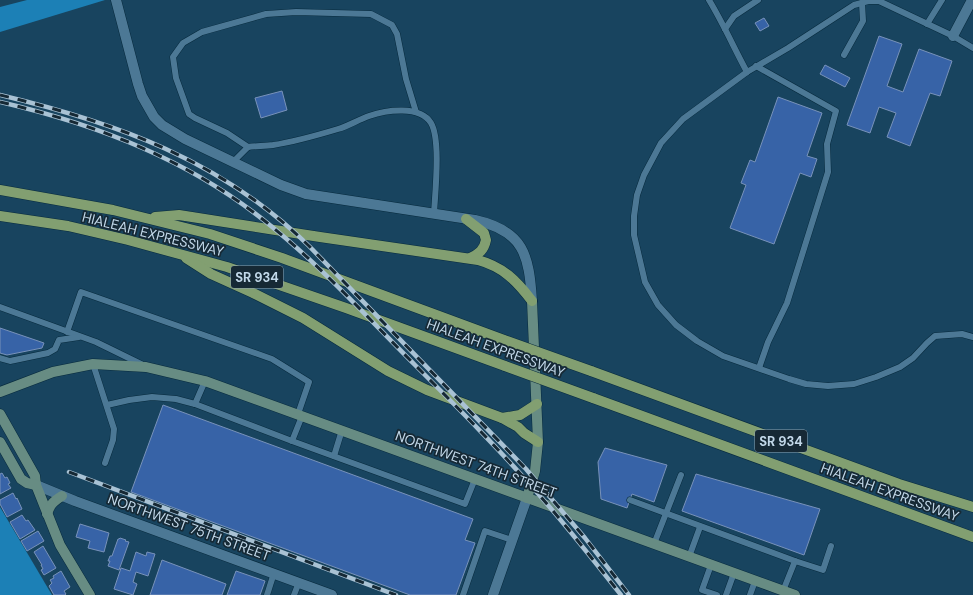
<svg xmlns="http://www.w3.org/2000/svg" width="973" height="595" font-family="'DM Sans',sans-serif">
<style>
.water{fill:#1c80b6}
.building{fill:#3763a7;stroke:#7892ba}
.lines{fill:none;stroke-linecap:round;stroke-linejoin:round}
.lane-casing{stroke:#072a3d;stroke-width:7}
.street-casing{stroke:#072a3d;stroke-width:11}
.secondary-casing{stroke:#072a3d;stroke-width:11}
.primary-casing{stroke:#072a3d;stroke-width:11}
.lane{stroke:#4c7895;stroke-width:6}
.street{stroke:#4c7895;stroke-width:10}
.secondary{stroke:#678c83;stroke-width:10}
.primary{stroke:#829f71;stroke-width:10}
.rail-casing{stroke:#a9c2d4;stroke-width:4.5}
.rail{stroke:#162935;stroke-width:3;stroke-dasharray:9;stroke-linecap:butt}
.primary-bridge-casing{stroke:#072a3d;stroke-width:11;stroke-linecap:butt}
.primary-bridge{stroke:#829f71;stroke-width:10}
.labels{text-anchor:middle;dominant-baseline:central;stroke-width:3.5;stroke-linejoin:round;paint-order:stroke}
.shield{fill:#162935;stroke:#8ea4b3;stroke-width:1}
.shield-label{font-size:13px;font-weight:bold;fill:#c2d8e9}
.street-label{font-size:14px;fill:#c2d8e9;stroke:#162935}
</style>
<rect width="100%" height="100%" fill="#18445f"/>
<g class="water">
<polygon points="27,0 105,0 0,32 0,7"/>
<polygon points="0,507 52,595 0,595"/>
</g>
<g class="building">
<polygon points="764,18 769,26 760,31 755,23"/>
<polygon points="879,36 902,44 887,86 903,92 919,49 952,61 940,96 930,93 910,146 887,137 896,113 879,107 870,133 847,125"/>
<polygon points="825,65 850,78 845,87 820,74"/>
<polygon points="282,91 287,110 261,118 255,98"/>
<polygon points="778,97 822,113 807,156 817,159 811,177 800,173 774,244 730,228 746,185 741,183 750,160 755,162"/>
<polygon points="0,328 44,343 42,348 7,355 0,353"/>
<polygon points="163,405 473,519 465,540 475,543 456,595 410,595 131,492"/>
<polygon points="605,448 667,465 654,502 632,494 627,508 601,499 598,462"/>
<polygon points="2,473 5,478 7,477 10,483 8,484 11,488 0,494 0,474"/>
<polygon points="696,474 820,509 804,555 682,511"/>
<polygon points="13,493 16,499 17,498 22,509 7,517 0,504 0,500"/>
<polygon points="22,515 26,521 28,520 35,530 20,539 10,522"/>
<polygon points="80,524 109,533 104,552 88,548 90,541 76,537"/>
<polygon points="38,531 44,541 27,551 21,541"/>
<polygon points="120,538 126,540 125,541 129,542 119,570 108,566 110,561 108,561 110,556 112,556 118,539 119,539"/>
<polygon points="43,546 56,568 44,575 41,570 43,569 41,565 42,565 34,552"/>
<polygon points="136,552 146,556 147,552 155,554 148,576 136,572 133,582 137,584 133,595 114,589 121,568 130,571"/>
<polygon points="162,560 226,584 222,595 150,595"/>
<polygon points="61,571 70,587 64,591 66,594 65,595 54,595 49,586 52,583 50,580 54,578 53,576"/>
<polygon points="236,571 265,581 260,595 227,595"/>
</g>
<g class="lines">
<g class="lane-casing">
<g id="lane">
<path d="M709,0c14,23 25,48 38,72"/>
<polyline points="927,24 942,0"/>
<polyline points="725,29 734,16 758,0"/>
<polyline points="973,48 953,36 879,1 868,1 854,5 788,48 747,72 683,119 661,143 644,175 637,195 634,216 634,235 645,282 658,305 676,325 697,341 723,356 789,379 806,384 828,386 854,384 876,377 900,367 913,358 927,343 935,336 962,334 973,337"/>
<polyline points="844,55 863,21 862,3"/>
<polyline points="756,66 836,111 827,144 828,172 787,303 768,342 759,368"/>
<polyline points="248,147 227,133 195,118 189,114 176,78 173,57 183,43 202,32 266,14 296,12 371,14 392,25 397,34 406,79 416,112"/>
<path d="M233,162l15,-15c8,-1 17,-1 25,-2 20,-3 45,-10 65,-16 10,-3 20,-9 31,-13 17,-6 51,-11 62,7 10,17 4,70 3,91"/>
<polyline points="0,307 96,342 141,364"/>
<polyline points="67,332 81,292 272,359 309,382 298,414"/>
<polyline points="0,358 10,361 48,353 55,349 59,340 79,337"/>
<polyline points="93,364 114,429 113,440 105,463"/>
<polyline points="195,404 205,381"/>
<polyline points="107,405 129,400 152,397 176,399 195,404 292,441 465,504 475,479"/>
<polyline points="292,441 302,416"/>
<polyline points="334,456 342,430"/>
<polyline points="630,500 795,561"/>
<polyline points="654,544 681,475"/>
<polyline points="689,557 700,527"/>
<polyline points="711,565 702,590 717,595"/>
<polyline points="783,591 795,561 823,570 831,546"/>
<polyline points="267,595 274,573"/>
<polyline points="294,595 299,582"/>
<polyline points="463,595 485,531 512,540"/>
<polyline points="726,595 734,573"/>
<polyline points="750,595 755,581"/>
</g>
</g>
<g class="street-casing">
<g id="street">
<path d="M116,0l22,84 4,12 12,21 8,8 23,14 96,46 25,9 169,26c49,11 54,35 57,81"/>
<polyline points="953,36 972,0"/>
<polyline points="36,485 75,501 332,595"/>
<polyline points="493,595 527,498"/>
</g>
</g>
<g class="secondary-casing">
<g id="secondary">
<polyline points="0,392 53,372 93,364 146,367 205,381 795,595"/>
<polyline points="0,414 35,476 36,485 60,545 90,595"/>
<polyline points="0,442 21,479 27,483 36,485"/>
<polyline points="527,498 535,471 538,442 532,301"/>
<path d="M47,514c3,-10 7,-13 15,-18"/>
</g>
</g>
<g class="primary-casing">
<g id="primary">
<polyline points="0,190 113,210 210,234 282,258 504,340"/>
<polyline points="0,216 68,226 128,240 227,267 346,308 505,366"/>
<path d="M155,217l24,-2 141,22 158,23c25,7 38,20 54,41"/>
<path d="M466,219l18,14 2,7c-2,10 -7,14 -16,18"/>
<polyline points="186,258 211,274 253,293 303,318 388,371 427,390 502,418 518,427 524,433 538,442"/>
<polyline points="591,371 899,484 973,507"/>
<polyline points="593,398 973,537"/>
<polyline points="502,418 520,415 537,404"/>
</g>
</g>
<use href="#lane" class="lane"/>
<use href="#street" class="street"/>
<use href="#secondary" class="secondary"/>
<use href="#primary" class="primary"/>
<g class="rail-casing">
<g id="rail">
<path d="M0,95c117,28 221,65 309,151l217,223 59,69 44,57"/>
<path d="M0,102c99,23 192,59 271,124 52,42 97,92 144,139 43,43 86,86 126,132 28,32 54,65 80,98"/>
<polyline points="69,472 396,595"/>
</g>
</g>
<use href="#rail" class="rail"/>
<g class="primary-bridge-casing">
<g id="primary-bridge">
<polyline points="504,340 591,371"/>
<polyline points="505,366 593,398"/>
</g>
</g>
<use href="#primary-bridge" class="primary-bridge"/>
</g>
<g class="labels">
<g class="shield">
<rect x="231" y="266" width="52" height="22" rx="3"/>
<rect x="755" y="430" width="52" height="22" rx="3"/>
</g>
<g class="shield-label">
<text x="257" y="277">SR 934</text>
<text x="781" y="441">SR 934</text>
</g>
<g class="street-label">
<text transform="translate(153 234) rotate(14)">HIALEAH EXPRESSWAY</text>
<text transform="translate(496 348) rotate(20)">HIALEAH EXPRESSWAY</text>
<text transform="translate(476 464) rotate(20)">NORTHWEST 74TH STREET</text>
<text transform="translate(890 492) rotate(20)">HIALEAH EXPRESSWAY</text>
<text transform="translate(189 527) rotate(20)">NORTHWEST 75TH STREET</text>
</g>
</g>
</svg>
